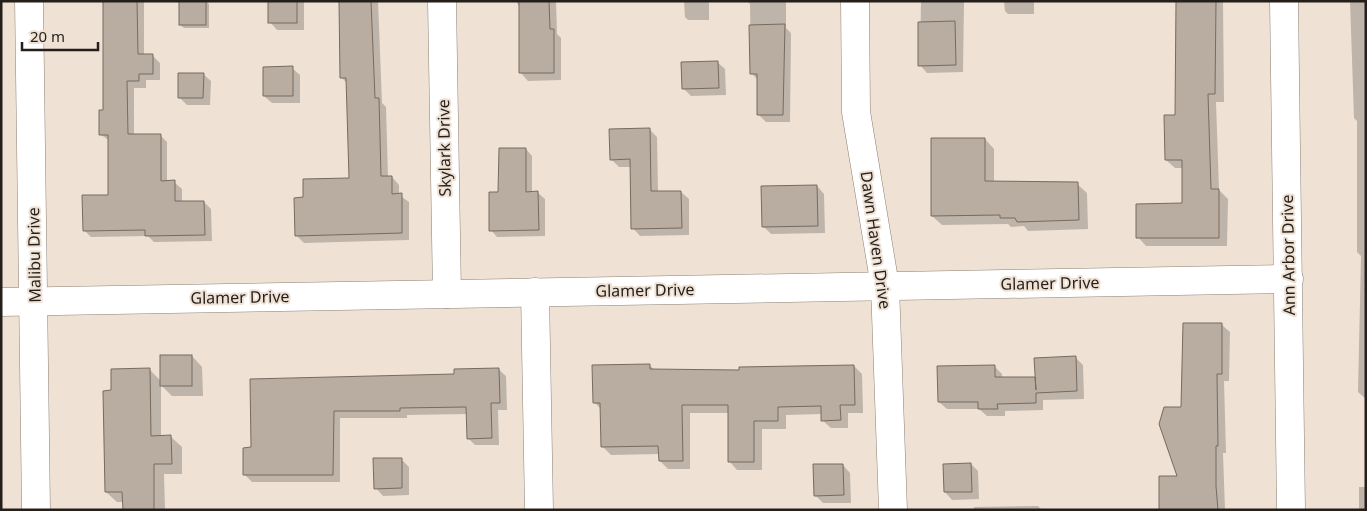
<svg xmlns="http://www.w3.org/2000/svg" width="1367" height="511" font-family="'Noto Sans',sans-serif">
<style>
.shadow{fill:#0003}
.building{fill:#b9aca0;stroke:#776b60}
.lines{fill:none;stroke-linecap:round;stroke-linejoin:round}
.minor-casing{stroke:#8d8075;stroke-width:29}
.minor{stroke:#fff;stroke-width:28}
.labels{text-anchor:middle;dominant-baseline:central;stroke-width:4;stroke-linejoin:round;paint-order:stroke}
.street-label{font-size:16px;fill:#241f1b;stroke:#efe1d4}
</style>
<rect width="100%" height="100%" fill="#efe1d4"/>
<g class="shadow">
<polygon points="102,1 144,1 144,55 153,56 160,63 160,80 146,80 146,88 134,88 134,135 160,135 167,142 167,182 174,182 182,189 182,202 204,202 211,209 212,241 154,242 148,236 91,237 84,230 110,196 110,141 100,134 104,111 105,13"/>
<polygon points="206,1 209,4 209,28 184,28 180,25"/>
<polygon points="270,1 304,1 304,30 277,30 270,22"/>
<polygon points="340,1 378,1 382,103 386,107 388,177 392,177 399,185 399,195 409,202 409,240 304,243 296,235 304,198 350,179 348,84 341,77"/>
<polygon points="516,1 556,1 557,34 561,38 561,80 528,81 521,73 520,8"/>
<polygon points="684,1 709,1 709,20 688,20 685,17"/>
<polygon points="747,1 786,1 786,28 791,33 790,122 766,122 759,115 759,81 751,73 750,4"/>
<polygon points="921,1 964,1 963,72 927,73 920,65"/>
<polygon points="1004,1 1034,1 1034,14 1008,14 1005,11"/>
<polygon points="1176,1 1223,1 1224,102 1216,102 1219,190 1228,199 1227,246 1146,246 1138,237 1183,205 1183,168 1175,168 1166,160 1176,116"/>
<polygon points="1350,1 1366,1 1366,399 1358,392 1361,256 1357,252 1357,121 1354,118"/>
<polygon points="717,62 725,69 726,95 691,96 683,88"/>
<polygon points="292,68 300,75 300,103 272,103 264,96"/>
<polygon points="203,74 211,81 210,105 187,105 179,97"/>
<polygon points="649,129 657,137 658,192 681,192 689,199 689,235 640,236 633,228 632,167 619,167 611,159"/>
<polygon points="985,139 994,149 994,183 1077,184 1087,193 1088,229 1028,231 1024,226 1011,227 1008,224 942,225 932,216"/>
<polygon points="526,149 532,156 532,193 538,193 545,199 545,236 497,237 491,230 499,193"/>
<polygon points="817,186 824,194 825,233 771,234 763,226"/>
<polygon points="1222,325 1230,332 1229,381 1224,381 1226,453 1223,453 1225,510 1161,510 1179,478 1182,408"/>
<polygon points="192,356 202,367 203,396 172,396 161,385 161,437 171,437 182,447 182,474 164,474 165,510 124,510 124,502 117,502 106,492 112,392 150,370 161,381"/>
<polygon points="1076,358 1083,365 1084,399 1043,400 1043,410 1005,411 1005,416 987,416 979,409 947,409 939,402 994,366 1002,374 1002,379 1034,378 1036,380"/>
<polygon points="649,365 655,370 740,371 854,366 862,374 863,413 848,413 848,428 831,428 822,420 822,414 786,415 786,429 762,429 762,470 737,470 729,461 729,413 690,413 690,469 668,469 660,461 660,454 611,455 602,446 602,410 594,402"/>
<polygon points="498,369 506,376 507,410 498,410 499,445 475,445 468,438 467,414 407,415 407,418 340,418 340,482 252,482 244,474 252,449 251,380 455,376"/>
<polygon points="401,459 409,467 409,495 383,496 376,488"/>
<polygon points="971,464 978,471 979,499 952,500 945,492"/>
<polygon points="843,465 850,473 851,503 823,503 815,495"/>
<rect x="1359" y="487" width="7" height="23"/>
<polygon points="1038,506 1042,510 974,510 974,507"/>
</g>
<g class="building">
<polygon points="103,1 137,1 138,54 153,54 153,74 139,74 139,81 127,81 128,134 161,134 161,181 175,180 175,201 204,201 205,235 145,236 145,230 83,231 82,195 108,195 108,135 99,135 99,110 103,110"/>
<rect x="179" y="1" width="27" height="24"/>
<rect x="268" y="1" width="29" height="22"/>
<polygon points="339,1 371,1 375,98 379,98 381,176 392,176 392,194 402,193 402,233 295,236 294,198 303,197 303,179 349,178 346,78 340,78"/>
<polygon points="519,1 549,1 550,29 554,29 554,73 519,73"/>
<polygon points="1176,1 1216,1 1215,94 1208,94 1211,189 1219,189 1219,238 1136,238 1136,204 1182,203 1182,160 1165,160 1164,115 1175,115"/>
<polygon points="955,21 956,65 918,66 918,22"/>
<polygon points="785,24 783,115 757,115 757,74 750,74 749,25"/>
<polygon points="718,61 719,88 682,89 681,62"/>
<polygon points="293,66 293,96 263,96 263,67"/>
<polygon points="178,73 204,73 203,98 178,98"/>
<polygon points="650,128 651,191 681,191 682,228 631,229 630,159 610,160 609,129"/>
<polygon points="931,138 985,138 985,181 1078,182 1079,220 1017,222 1015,218 1000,218 1000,215 931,216"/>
<polygon points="499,148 526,148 526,192 538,191 539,230 489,231 489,192 498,192"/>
<polygon points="817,185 818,226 762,227 761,186"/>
<polygon points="1183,323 1222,323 1222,374 1217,374 1218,446 1216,446 1216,486 1218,510 1159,510 1159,476 1177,476 1159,424 1164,407 1181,407"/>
<rect x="160" y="355" width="32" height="31"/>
<polygon points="1076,356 1077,391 1036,393 1036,403 997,404 998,409 978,409 978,402 938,402 937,366 995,365 995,377 1035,377 1036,390 1034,358"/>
<polygon points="650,364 650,369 739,370 739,367 854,365 855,405 840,405 841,420 821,421 821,406 778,407 778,421 754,421 754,462 728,462 728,405 682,405 683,461 659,461 658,446 601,447 600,403 593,403 592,365"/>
<polygon points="150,368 151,436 171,435 172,464 154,464 154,510 123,510 122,492 105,492 103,391 111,390 111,369"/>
<polygon points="499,368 500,403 491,403 492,438 467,439 466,407 400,408 400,411 334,411 333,475 243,475 243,448 251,447 250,379 454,374 454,369"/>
<polygon points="373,458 402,458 402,488 374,489"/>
<polygon points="971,463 972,492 944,492 943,464"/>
<polygon points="813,464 843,464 844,495 814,496"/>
</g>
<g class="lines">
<g class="minor-casing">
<g id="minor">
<polyline points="29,1 36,510"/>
<polyline points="442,1 447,294"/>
<polyline points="855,1 856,112 885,286 893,510"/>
<polyline points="1284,1 1291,510"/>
<polyline points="535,292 539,510"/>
<polyline points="1,302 1289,279"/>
</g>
</g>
<use href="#minor" class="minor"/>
</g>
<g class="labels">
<g class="street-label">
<text transform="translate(444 148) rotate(-91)">Skylark Drive</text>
<text transform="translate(876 240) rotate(82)">Dawn Haven Drive</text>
<text transform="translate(34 255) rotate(-91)">Malibu Drive</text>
<text transform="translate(1288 255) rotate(-91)">Ann Arbor Drive</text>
<text transform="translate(1050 283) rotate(-1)">Glamer Drive</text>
<text transform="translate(645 290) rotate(-1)">Glamer Drive</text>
<text transform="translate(240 297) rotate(-1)">Glamer Drive</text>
</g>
</g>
<rect width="1367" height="511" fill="none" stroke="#241f1b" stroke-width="5"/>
<path d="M22 42v8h76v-8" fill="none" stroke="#241f1b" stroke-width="2.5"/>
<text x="30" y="42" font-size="15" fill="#241f1b" stroke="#efe1d4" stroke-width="4" paint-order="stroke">20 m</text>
</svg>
